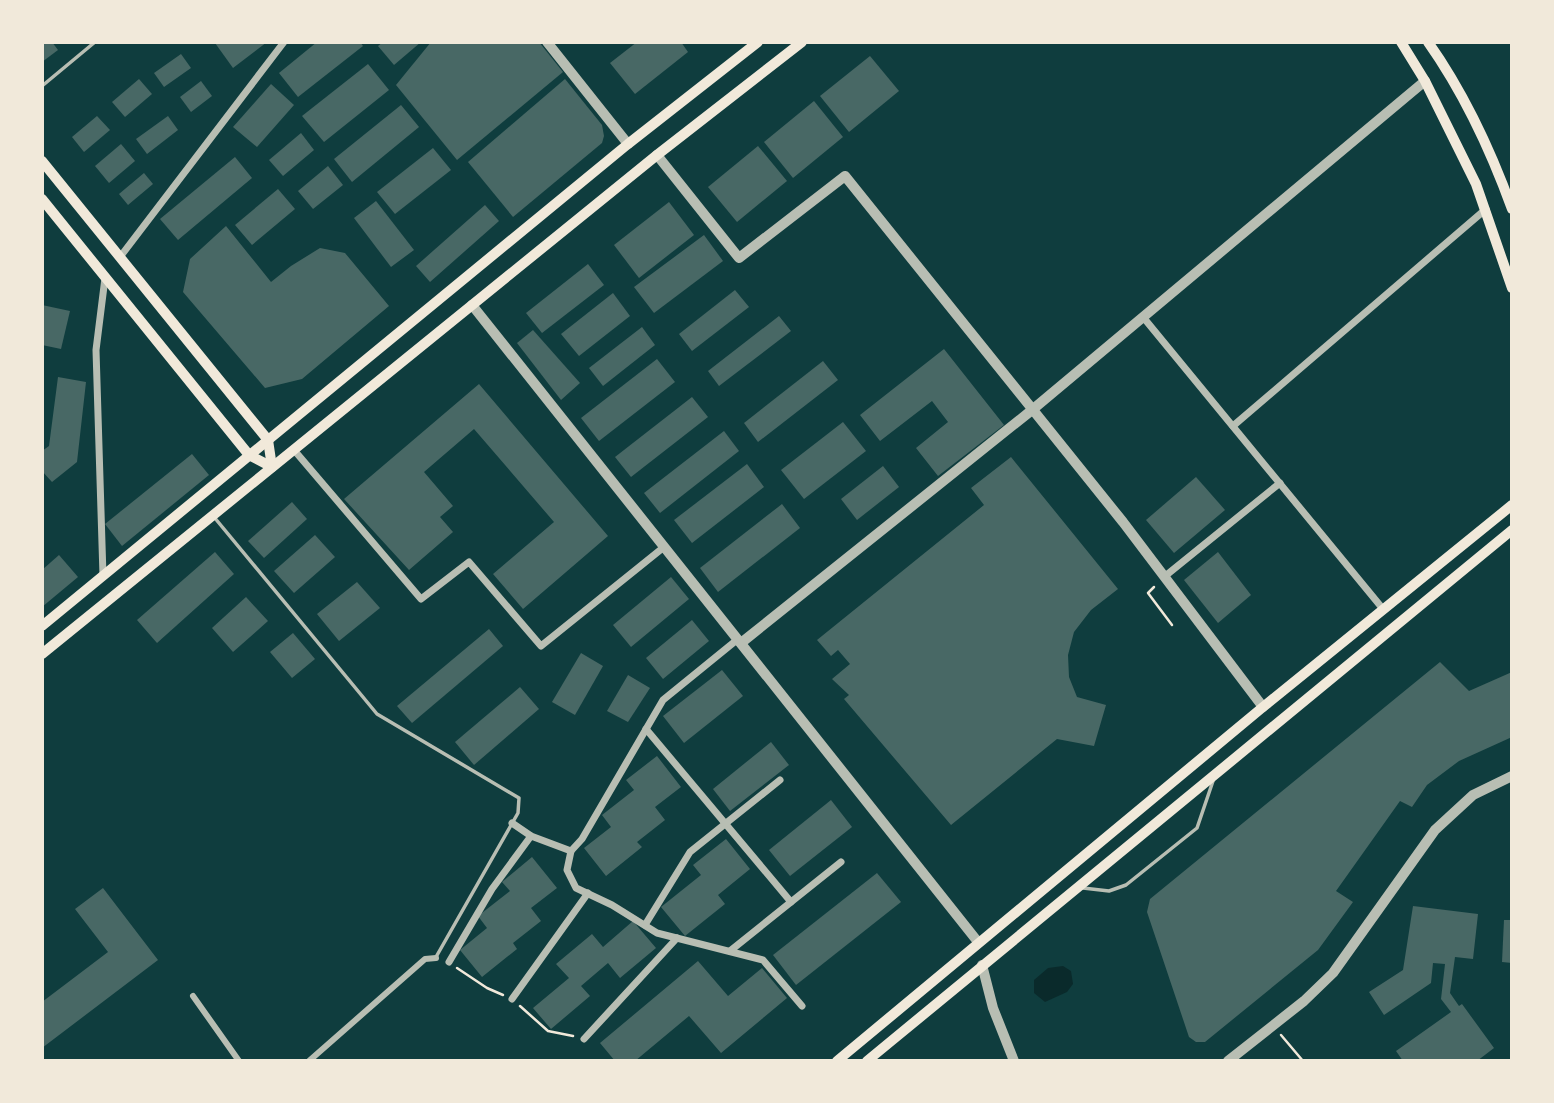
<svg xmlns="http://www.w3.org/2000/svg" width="1554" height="1103" font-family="Figtree,sans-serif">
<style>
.water{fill:#0a2a2b}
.building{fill:#486865}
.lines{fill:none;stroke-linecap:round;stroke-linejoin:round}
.path{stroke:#f1e9da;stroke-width:2.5}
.service{stroke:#b8beb3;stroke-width:3.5}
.pedestrian{stroke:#b8beb3;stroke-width:6}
.minor{stroke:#b8beb3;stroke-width:7}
.tertiary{stroke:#b8beb3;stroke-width:10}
.secondary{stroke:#f1e9da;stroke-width:10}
</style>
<rect width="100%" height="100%" fill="#0f3d3e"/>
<polygon class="water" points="1063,966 1071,971 1073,984 1067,992 1045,1002 1034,993 1034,980 1048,968"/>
<g class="building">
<polygon points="42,42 52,42 58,50 42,62"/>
<polygon points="216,42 267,42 233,68 215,43"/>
<polygon points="317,42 360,42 363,46 298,97 279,73"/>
<polygon points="383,42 421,42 394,65 378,46"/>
<polygon points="431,42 539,42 563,72 457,160 396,85"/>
<polygon points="637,42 681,42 688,52 635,94 610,63"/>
<polygon points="181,54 191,68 164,87 154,73"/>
<polygon points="870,56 899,91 849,132 820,96"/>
<polygon points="368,64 389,90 324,142 302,116"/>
<polygon points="139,79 152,94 125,117 112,102"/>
<polygon points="565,79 602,125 604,136 602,143 513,217 468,162"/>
<polygon points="201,81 212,96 191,112 180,97"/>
<polygon points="271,84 294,105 257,147 233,127"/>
<polygon points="814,101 843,137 793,178 764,142"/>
<polygon points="401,105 419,127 352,182 334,159"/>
<polygon points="97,116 110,130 84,152 72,137"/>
<polygon points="168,116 178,130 147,154 136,139"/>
<polygon points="301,133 314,150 283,176 269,160"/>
<polygon points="121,144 135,161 109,183 95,166"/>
<polygon points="758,146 787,181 737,222 708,187"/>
<polygon points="433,148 451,170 395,214 377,192"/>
<polygon points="235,157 252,178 178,240 160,219"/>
<polygon points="328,166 343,185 313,209 298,191"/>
<polygon points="144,173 153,184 128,205 119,194"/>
<polygon points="278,189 295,209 252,245 235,225"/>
<polygon points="376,201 414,250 391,267 354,218"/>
<polygon points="669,202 694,235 639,278 614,245"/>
<polygon points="485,205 499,221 430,282 416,266"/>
<polygon points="226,226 271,282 291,266 320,248 345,253 389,306 302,379 265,388 183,292 190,259"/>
<polygon points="704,235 723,261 654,313 634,287"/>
<polygon points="588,264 604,285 542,333 526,313"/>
<polygon points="735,290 749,307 692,351 679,334"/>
<polygon points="613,293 630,316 579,356 561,334"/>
<polygon points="42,305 70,311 61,349 42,345"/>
<polygon points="779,316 791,331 719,386 708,371"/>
<polygon points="642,327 655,345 603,386 589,368"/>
<polygon points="533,330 580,383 561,400 517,343"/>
<polygon points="944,349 1004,425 938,476 916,448 948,422 932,401 880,441 860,415"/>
<polygon points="657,359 675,382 599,441 581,418"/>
<polygon points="823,361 838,380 758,442 744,423"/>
<polygon points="58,377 86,382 77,462 52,482 42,471 42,451 49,446"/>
<polygon points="479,384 608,536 523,609 493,574 554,522 474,429 424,472 453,506 440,517 453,532 409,570 344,499"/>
<polygon points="692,397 708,417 631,477 615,457"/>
<polygon points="843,422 866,451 804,499 781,470"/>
<polygon points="724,431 739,451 660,513 644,493"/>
<polygon points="192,454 209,475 122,546 105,524"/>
<polygon points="1011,457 1118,589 1091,610 1074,632 1068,655 1069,677 1077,697 1106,705 1094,746 1057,739 951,825 844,699 849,695 832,679 850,664 838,650 831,656 817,640 984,505 971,488"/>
<polygon points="747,464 764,487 692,543 674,520"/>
<polygon points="883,466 899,487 857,520 841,499"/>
<polygon points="1196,477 1225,510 1174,553 1146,520"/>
<polygon points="292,502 307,519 264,558 248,541"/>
<polygon points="782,504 800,528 718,592 700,568"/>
<polygon points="315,535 335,557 294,593 274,571"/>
<polygon points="215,552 234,574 157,643 137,620"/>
<polygon points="1218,552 1251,595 1218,623 1184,580"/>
<polygon points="59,555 78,577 42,607 42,570"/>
<polygon points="671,577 689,599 631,647 613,625"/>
<polygon points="357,582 380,608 339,641 317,614"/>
<polygon points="246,597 268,621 233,652 212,628"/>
<polygon points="692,620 709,641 663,679 646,658"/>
<polygon points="489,629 503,646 412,723 397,706"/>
<polygon points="293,633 315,659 292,678 270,652"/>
<polygon points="581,653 603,666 575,715 552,702"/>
<polygon points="1440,662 1469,691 1512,672 1512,737 1459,761 1427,785 1412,807 1400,801 1336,891 1353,902 1318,950 1205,1042 1196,1042 1189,1037 1147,912 1150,899"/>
<polygon points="722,670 743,696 684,743 663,716"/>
<polygon points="628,675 650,688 628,722 607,711"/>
<polygon points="520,687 539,709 474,765 455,742"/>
<polygon points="771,742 789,765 730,811 713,789"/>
<polygon points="657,756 681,787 655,807 665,820 637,842 642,847 606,876 584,848 611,827 602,815 634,790 626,780"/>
<polygon points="831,800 852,827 790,876 769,850"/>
<polygon points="726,839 750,869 718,895 725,904 685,936 661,907 701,875 693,865"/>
<polygon points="532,857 557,888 531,908 541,921 513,943 517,949 482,977 460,950 487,928 478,916 510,891 502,882"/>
<polygon points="877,873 901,902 796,985 773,955"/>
<polygon points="103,888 158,960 42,1048 42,1002 108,952 75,909"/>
<polygon points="1413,906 1478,914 1473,959 1455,957 1450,993 1459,1006 1462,1004 1494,1048 1477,1061 1403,1061 1396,1051 1451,1012 1441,999 1445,964 1433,963 1431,983 1384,1015 1369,992 1403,970"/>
<polygon points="1504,920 1512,920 1512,963 1502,962"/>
<polygon points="633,921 656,948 620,978 608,963 581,986 590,996 551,1029 533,1008 569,978 556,964 592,934 603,947"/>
<polygon points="698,961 728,996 762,968 787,998 721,1053 689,1016 635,1061 615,1061 600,1043"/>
</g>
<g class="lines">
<g class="path">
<polyline points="1154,587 1148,593 1172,625"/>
<polyline points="457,968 487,988 503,995"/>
<polyline points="520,1006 548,1031 573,1036"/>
<polyline points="1281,1035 1303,1061"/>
</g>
<g class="service">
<polyline points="42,86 95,42"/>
<polyline points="214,517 377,714 519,798 518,813 436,957"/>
<polyline points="1083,888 1109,891 1126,885 1197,828 1213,781"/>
</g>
<g class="pedestrian">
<polyline points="193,996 239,1061"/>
<polyline points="309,1061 425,959 436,958"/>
</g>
<g class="minor">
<polyline points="120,257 284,42"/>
<polyline points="1143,317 1383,609"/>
<polyline points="1233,426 1486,209"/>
<polyline points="294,450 421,599 469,562 541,646 664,547"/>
<polyline points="103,576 96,350 105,278"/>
<polyline points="1164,577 1280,483"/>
<polyline points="646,729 791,902 730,951"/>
<polyline points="512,823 531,836 571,851 582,839 663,700 738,639"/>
<polyline points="571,851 567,870 576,888 612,905 657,933 763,960 802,1006"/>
<polyline points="791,902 841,862"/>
<polyline points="645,925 690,852 780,780"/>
<polyline points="449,962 492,889 531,836"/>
<polyline points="512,999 588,893"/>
<polyline points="584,1039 677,938"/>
</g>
<g class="tertiary">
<polyline points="547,42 628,144"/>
<polyline points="657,155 739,258 845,176 1123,522 1263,707"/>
<polyline points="472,305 978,942"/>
<polyline points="741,643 1032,410 1425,81"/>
<polyline points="982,965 993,1008 1014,1061"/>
<polyline points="1228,1061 1304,1001 1333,973 1435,830 1473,795 1512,776"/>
</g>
<g class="secondary">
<polyline points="1401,42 1425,81 1476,184 1512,288"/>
<path d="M1428,42c36,51 63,109 84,167"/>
<polyline points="42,161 268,440"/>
<polyline points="42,199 249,455 272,467"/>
<polyline points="268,440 272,467"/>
<polyline points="42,626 628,144 758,42"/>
<polyline points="42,654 657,155 802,42"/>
<polyline points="837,1061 1263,707 1512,505"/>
<polyline points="867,1061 1512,530"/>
</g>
</g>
<rect width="1554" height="1103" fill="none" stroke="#f1e9da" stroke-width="88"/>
</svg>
